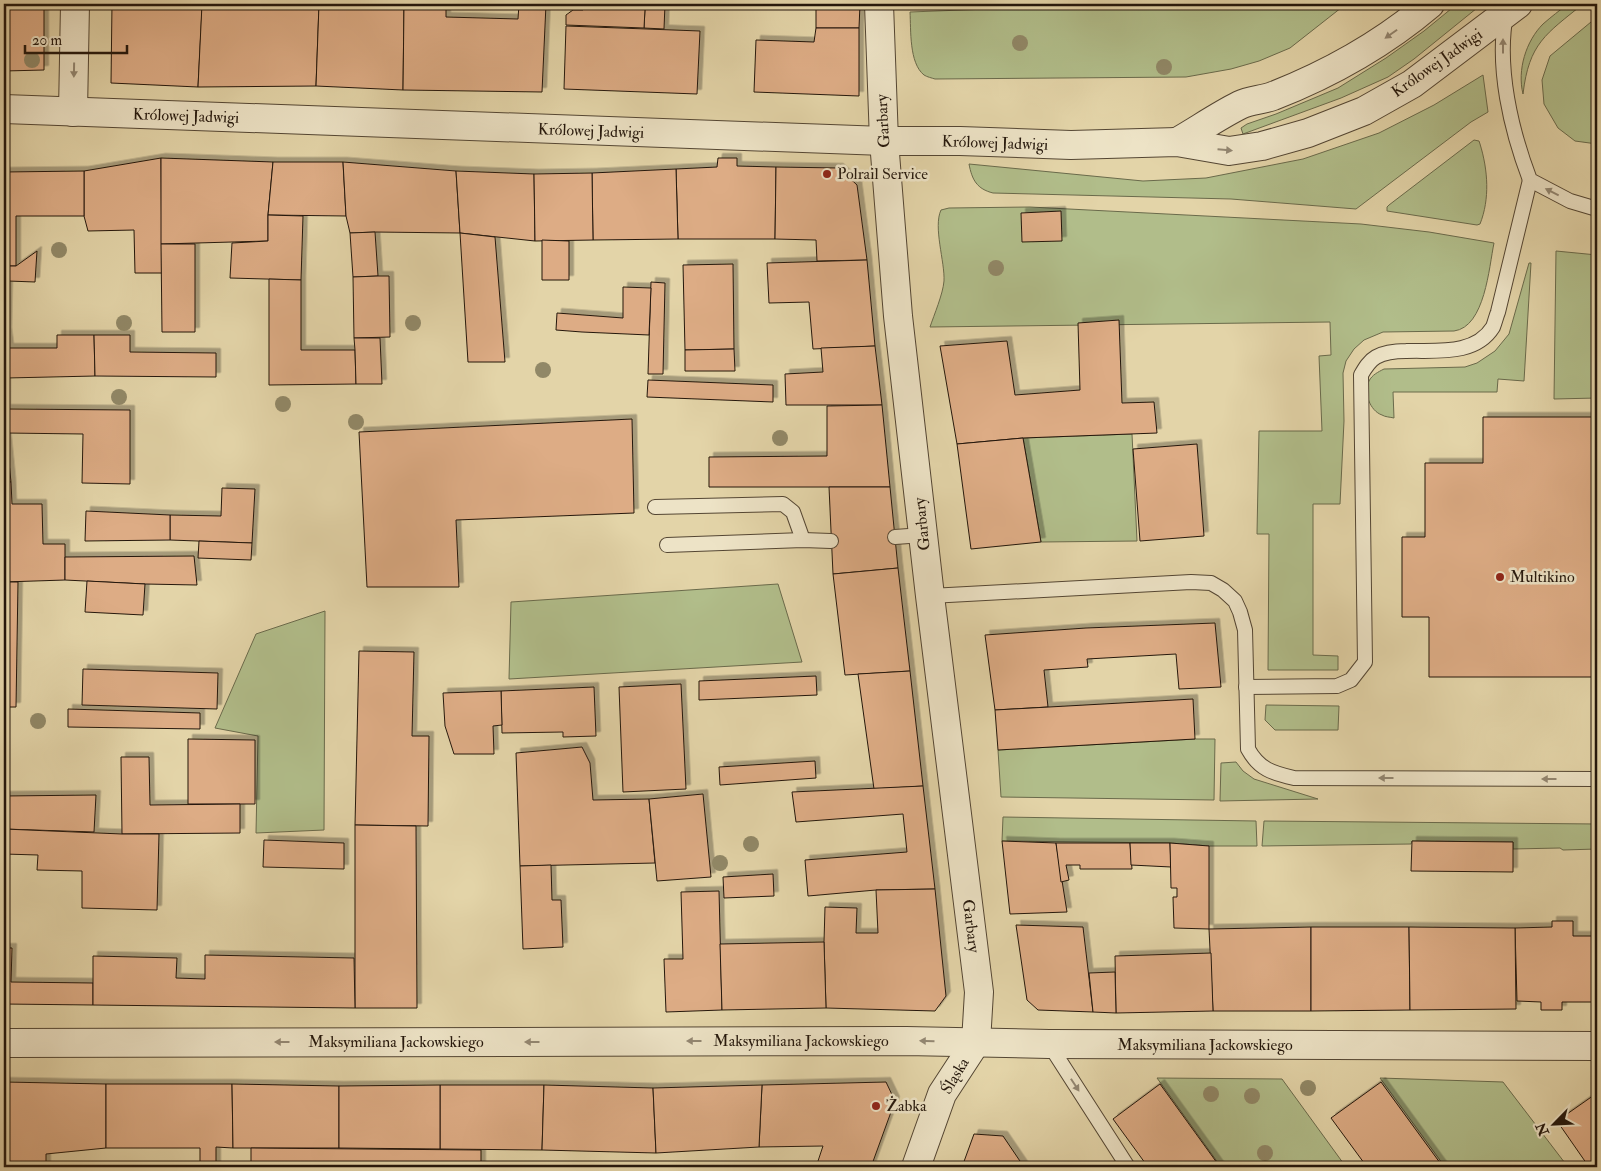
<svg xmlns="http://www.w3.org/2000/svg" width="1601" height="1171" font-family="'IM FELL Double Pica',serif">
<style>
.green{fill:#b1bd8a;stroke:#6a6a4b}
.building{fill:#ddac85;stroke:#24170c;filter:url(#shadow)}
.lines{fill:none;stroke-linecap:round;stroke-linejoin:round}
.service-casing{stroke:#544633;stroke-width:16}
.minor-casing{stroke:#544633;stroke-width:30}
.tertiary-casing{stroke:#544633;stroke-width:30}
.service{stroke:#ede3c6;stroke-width:14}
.minor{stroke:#ede3c6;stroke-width:28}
.tertiary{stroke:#ede3c6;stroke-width:28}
.tree{fill:#918867}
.oneway{fill:#938772}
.poi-dot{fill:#8f2418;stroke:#ede3c6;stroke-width:2}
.labels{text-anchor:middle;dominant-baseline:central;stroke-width:5;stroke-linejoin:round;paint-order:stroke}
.street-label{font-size:16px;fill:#24170c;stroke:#ede3c6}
.poi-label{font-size:16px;fill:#24170c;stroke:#ede3c6;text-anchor:start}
</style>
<defs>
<filter id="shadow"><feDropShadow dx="4.5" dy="-4.5" stdDeviation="0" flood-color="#0004"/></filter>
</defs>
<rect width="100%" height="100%" fill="#e3d4a8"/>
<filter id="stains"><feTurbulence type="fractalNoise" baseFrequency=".004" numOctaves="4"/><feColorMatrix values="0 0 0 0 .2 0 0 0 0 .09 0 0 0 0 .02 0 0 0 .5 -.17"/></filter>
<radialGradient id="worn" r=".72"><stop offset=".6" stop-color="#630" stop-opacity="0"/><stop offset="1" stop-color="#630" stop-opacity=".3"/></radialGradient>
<g class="green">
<path d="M1119,4h227l-56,44 -31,13 -28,8 -45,8 -251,2c-3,-1 -8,-2 -11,-4 -15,-12 -13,-45 -14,-63z"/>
<polygon points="1457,4 1482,4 1414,59 1388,77 1341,98 1243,134 1241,128 1247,124 1276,114 1338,88 1386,58 1424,31"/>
<path d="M1568,4h15c-37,30 -54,39 -60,90 -6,-24 3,-53 20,-70 8,-7 17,-14 25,-20z"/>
<polygon points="1597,17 1597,144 1575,141 1558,128 1544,104 1542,80 1550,56"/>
<path d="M1483,75l5,37 -17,10 -115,87 -125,-10 -238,-6c-16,-4 -21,-13 -24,-29l174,17 63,-3 97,-19 76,-26 55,-28z"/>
<path d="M1474,140l5,1 1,3c8,26 10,55 0,80l-3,1 -90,-14v-4l2,-2z"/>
<path d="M1030,207l331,17 68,8 65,11c-5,24 -9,84 -40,88l-71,1 -19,8 -10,9 -8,12 -3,12 1,48 -4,83h-27v151l25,1v14h-70l1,-136h-12l2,-103h63l-3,-75 12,-1 -1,-33 -400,5c4,-12 13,-33 14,-46 1,-19 -11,-54 -3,-71l8,-2z"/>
<polygon points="1556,251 1597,255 1597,398 1554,399"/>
<path d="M1529,263h2l-7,118 -26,-2 -1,13h-104l1,26c-4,-1 -9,-1 -12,-3 -12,-4 -19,-23 -13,-34 3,-6 9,-9 15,-12l81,-2 12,-4 18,-12 14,-17z"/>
<polygon points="1132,434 1137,541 1041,542 1023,438"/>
<polygon points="778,584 802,662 509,679 511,602"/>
<polygon points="325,611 324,830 256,833 258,736 215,728 256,634"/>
<polygon points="1266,705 1339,706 1338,730 1275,730 1265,720"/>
<polygon points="1195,739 1215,739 1214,800 1001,797 998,750"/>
<polygon points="1236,762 1243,771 1254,779 1318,799 1220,801 1221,763"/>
<polygon points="1003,817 1256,821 1257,846 1209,846 1170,843 1002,841"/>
<polygon points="1264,821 1597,824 1597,849 1563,850 1560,848 1513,849 1513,842 1412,841 1411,844 1262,846"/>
<polygon points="1157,1078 1282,1079 1346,1167 1221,1167"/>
<polygon points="1380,1078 1503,1082 1568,1167 1445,1167"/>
</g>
<g class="building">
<polygon points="4,4 44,4 44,70 4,71"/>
<polygon points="112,4 149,4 149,9 202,9 198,87 111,83"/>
<polygon points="202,4 245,4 245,5 286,7 319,5 316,86 198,87"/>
<polygon points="319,4 404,4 403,90 316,86"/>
<polygon points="404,4 446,4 446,17 518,19 519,4 546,4 542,92 403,90"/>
<polygon points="583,4 665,4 664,29 644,28 645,9 583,6"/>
<polygon points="816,4 860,4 859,28 816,28"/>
<polygon points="583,6 645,9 644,28 566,25 566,15 573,10 583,10"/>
<polygon points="566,26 700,31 697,94 564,89"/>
<polygon points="816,28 859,28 859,96 754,92 756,40 814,42"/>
<polygon points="161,158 162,273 135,273 134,230 88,231 84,216 84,171"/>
<polygon points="161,158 273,162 268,215 268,241 161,244"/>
<polygon points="718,158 737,158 737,166 776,167 775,239 678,239 676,169 717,167"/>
<polygon points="273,162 343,162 346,216 268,215"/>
<polygon points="343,162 456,171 460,233 375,232 350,233 346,216"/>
<polygon points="776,167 839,168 857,185 867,260 817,261 816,240 775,239"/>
<polygon points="676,169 678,239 593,240 592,173"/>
<polygon points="84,171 84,216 16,216 16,266 4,266 4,172"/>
<polygon points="456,171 534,174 535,241 460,233"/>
<polygon points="592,173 593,240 535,241 534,174"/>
<polygon points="1061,211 1062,241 1022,242 1021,213"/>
<polygon points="268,215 303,216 301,280 230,278 232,243 268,241"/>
<polygon points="375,232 378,276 353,277 350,233"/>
<polygon points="460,233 495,237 505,362 468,362"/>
<polygon points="542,240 569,241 569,280 542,280"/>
<polygon points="161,244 195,244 195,332 162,332"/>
<polygon points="37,251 35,282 8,281 7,332 4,332 4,266 16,266"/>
<polygon points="867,260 875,346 813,349 809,302 769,303 767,263"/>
<polygon points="733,264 734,349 685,350 683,265"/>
<polygon points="378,276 389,276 390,337 354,338 353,277"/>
<polygon points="269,279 301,280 301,350 355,350 356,384 269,385"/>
<polygon points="651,282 665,283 663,374 648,374"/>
<polygon points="623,287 651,288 649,335 582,332 556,330 557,313 623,318"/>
<polygon points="1119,320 1122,403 1154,402 1157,433 1023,438 957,444 940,346 1007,341 1015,395 1080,390 1078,323"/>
<polygon points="4,332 7,332 9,348 6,378 4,378"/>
<polygon points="57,335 94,335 95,376 6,378 9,348 57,348"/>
<polygon points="94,335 130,335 130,352 216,353 216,377 95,376"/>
<polygon points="354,338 380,338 382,384 356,384 355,350"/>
<polygon points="875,346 882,405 786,405 785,374 823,372 821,348"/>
<polygon points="734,349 735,371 685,371 685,350"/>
<rect x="4" y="378" width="2" height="55"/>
<polygon points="648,380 773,385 773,402 647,397"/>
<polygon points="882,405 890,487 709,487 709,457 827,456 827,406"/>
<polygon points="6,409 130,410 130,484 82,483 83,434 6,433"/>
<polygon points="1483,417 1597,417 1597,677 1429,677 1429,617 1402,617 1402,537 1425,537 1425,463 1483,463"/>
<polygon points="632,419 634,513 456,520 459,587 367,587 359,432"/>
<polygon points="4,433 6,433 11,482 4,482"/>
<polygon points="1023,438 1041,542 971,549 957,444"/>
<polygon points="1197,444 1204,536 1140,541 1133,449"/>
<polygon points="4,482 11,482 12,504 42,504 43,544 65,544 65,580 4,582"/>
<polygon points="829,487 890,487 898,568 833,574"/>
<polygon points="222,488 255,489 252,543 170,540 170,515 221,516"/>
<polygon points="86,511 170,515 170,540 85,541"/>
<polygon points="199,541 252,543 251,560 198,558"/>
<polygon points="194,556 197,585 145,584 65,580 65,557"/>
<polygon points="898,568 910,671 845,675 833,574"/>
<polygon points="87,581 145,584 143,615 85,612"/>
<polygon points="4,582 18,582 16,707 4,707"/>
<polygon points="1215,623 1221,687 1179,689 1176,654 1087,659 1088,667 1044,670 1048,707 995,710 985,635 1086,628"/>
<polygon points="359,651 414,652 412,736 429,736 428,826 355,825"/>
<polygon points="83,669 218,673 217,709 82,705"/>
<polygon points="910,671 923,786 874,789 858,674"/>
<polygon points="816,676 817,695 699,700 699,681"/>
<polygon points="681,684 686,789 623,792 619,687"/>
<polygon points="594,687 596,736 563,737 563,732 502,733 501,691"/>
<polygon points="501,691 502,725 493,726 494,754 454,754 445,726 443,693"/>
<polygon points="1193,699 1195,739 998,750 995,710"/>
<polygon points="68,709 200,713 200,729 68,727"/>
<polygon points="188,739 255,740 255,804 188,804"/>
<polygon points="582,747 590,763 593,800 649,799 655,863 520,866 516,753"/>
<polygon points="121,757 149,757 150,805 240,804 240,833 122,834"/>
<polygon points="815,761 816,778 720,785 719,767"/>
<polygon points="923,786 935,889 876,890 808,896 805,860 907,852 903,814 796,822 792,792"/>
<polygon points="703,794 711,877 657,881 649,799"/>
<polygon points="96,795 94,832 4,829 4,796"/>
<polygon points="355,825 416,826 417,1008 355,1008"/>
<polygon points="4,829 122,834 159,834 157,910 82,908 82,871 37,870 38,855 4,854"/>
<polygon points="264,840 344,843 344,869 263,867"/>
<polygon points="1002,841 1056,843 1067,912 1010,914"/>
<polygon points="1412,841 1513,842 1513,872 1411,871"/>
<polygon points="1056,843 1130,843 1132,869 1080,869 1080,865 1066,865 1069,880 1061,882"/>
<polygon points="1130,843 1170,843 1171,867 1131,865"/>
<polygon points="1170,843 1209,846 1209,929 1174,928 1173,897 1177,897 1177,888 1171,888"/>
<polygon points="551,865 552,900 561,900 563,947 523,949 520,866"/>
<polygon points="773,874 774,896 724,898 723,877"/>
<polygon points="935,889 946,996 935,1011 826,1008 824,942 825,907 857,908 856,933 878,933 876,890"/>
<polygon points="719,891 722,1010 666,1012 664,959 683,959 681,892"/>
<polygon points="1552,921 1573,921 1573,936 1597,936 1597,1002 1562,1002 1562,1010 1541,1010 1541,1002 1517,1001 1515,928 1552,927"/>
<polygon points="1016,925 1083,927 1093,1012 1038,1010 1027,1000"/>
<polygon points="1311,927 1311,1011 1213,1011 1209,929"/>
<polygon points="1311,927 1409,927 1410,1010 1311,1011"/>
<polygon points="1409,927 1515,928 1516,1009 1410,1010"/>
<polygon points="824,942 826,1008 722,1010 720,944"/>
<polygon points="4,948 12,948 11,982 93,983 93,1005 4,1004"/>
<polygon points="1211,953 1213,1011 1116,1013 1115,956"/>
<polygon points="205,955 354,958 355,1008 93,1005 93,956 177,958 176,978 205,979"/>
<polygon points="1115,972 1116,1013 1093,1012 1089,973"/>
<polygon points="4,1082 106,1084 106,1148 46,1154 46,1167 4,1167"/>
<polygon points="886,1082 895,1101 871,1167 816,1167 823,1146 759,1147 762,1085"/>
<polygon points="1381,1082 1443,1167 1367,1167 1331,1118"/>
<polygon points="106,1084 232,1084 233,1148 216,1147 216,1167 200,1167 200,1148 106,1148"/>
<polygon points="232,1084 339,1086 339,1148 233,1148"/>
<polygon points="1160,1084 1220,1167 1148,1167 1113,1119"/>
<polygon points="440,1085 544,1085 542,1150 440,1149"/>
<polygon points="440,1085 440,1149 339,1148 339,1086"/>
<polygon points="544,1085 653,1088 656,1153 542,1150"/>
<polygon points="762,1085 759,1147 656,1153 653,1088"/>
<polygon points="1597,1093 1597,1167 1589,1167 1557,1121"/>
<polygon points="974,1134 1003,1136 1024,1167 962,1167"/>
<polygon points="251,1148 481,1150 481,1167 251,1167"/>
</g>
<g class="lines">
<g class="service-casing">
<g id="service">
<path d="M1506,14c-10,53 5,116 24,166l40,21 27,8"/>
<polyline points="655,507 783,504 793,512 803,540"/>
<polyline points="895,537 923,535"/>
<polyline points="667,545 803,540 831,541"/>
<path d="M930,596l261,-14 20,1 12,7 12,11 5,11 5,18 3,119c11,20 24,24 46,29l303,1"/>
<path d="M1246,687l91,-1 14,-6 14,-18 -4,-287c4,-7 8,-14 15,-18 9,-5 21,-6 30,-6 30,-1 69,5 87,-24 2,-5 3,-10 5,-15l32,-132"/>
<polyline points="1049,1044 1128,1167"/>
</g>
</g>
<g class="minor-casing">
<g id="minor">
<polyline points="879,4 884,141 898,316 930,596 979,992 976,1042 942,1094 916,1167"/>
<polyline points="73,112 75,4"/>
<polyline points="4,1043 906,1041 1049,1044 1597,1046"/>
</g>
</g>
<g class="tertiary-casing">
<g id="tertiary">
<polyline points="4,109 884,141 960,141 1071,145 1177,142 1229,151 1262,146 1308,133 1364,111 1412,84 1518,4"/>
<path d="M1177,142c21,-12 41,-26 63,-37 10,-5 22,-5 33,-9 56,-22 110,-52 157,-92"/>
</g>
</g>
<use href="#service" class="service"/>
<use href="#minor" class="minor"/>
<use href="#tertiary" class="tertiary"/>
</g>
<g class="tree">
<circle cx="1020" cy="43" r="8"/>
<circle cx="32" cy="60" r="8"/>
<circle cx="1164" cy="67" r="8"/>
<circle cx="59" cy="250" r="8"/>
<circle cx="996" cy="268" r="8"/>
<circle cx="124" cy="323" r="8"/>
<circle cx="413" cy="323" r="8"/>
<circle cx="543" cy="370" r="8"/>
<circle cx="119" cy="397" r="8"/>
<circle cx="283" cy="404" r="8"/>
<circle cx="356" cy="422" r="8"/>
<circle cx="780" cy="438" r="8"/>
<circle cx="38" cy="721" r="8"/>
<circle cx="751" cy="844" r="8"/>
<circle cx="720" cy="863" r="8"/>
<circle cx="1308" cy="1088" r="8"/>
<circle cx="1211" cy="1094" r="8"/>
<circle cx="1252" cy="1096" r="8"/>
<circle cx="1265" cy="1153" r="8"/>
</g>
<defs><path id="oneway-solid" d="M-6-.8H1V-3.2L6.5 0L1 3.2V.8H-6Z" transform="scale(1.25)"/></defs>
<g class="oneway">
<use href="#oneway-solid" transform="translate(1391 34) rotate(145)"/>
<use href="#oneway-solid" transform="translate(1503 46) rotate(-90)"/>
<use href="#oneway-solid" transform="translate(74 70) rotate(91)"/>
<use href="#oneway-solid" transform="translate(1225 150) rotate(5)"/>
<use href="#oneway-solid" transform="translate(1552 192) rotate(-153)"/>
<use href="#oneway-solid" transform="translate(1386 778) rotate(-180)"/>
<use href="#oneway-solid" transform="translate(1549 779) rotate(-180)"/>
<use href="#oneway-solid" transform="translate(694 1041) rotate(180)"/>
<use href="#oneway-solid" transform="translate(927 1041) rotate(-179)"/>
<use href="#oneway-solid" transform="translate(282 1042) rotate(180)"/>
<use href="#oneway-solid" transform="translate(532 1042) rotate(180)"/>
<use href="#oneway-solid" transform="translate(1075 1085) rotate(57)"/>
</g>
<g class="poi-dot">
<circle cx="827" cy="174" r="5"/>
<circle cx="1500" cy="577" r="5"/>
<circle cx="876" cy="1106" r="5"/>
</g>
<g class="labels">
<g class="street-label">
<text transform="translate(1437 63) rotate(-35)">Królowej Jadwigi</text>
<text transform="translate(186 116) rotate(2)">Królowej Jadwigi</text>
<text transform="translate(883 121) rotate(-93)">Garbary</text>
<text transform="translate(591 131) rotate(2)">Królowej Jadwigi</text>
<text transform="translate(995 143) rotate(2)">Królowej Jadwigi</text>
<text transform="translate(922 524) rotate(-96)">Garbary</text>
<text transform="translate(971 926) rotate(83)">Garbary</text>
<text x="801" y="1041">Maksymiliana Jackowskiego</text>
<text x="396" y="1042">Maksymiliana Jackowskiego</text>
<text x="1205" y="1045">Maksymiliana Jackowskiego</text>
<text transform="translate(955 1076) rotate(-59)">Śląska</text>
</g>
<g class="poi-label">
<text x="837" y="174">Polrail Service</text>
<text x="1510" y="577">Multikino</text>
<text x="886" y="1106">Żabka</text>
</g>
</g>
<rect width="1601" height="1171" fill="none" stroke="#e3d4a8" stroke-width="20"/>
<rect x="5" y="5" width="1591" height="1161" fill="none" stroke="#24170c" stroke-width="2.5"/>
<rect x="10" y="10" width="1581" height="1151" fill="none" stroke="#24170c"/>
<g transform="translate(1554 1124) rotate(246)" stroke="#ede3c6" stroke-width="4" paint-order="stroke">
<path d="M0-4L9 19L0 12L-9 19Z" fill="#24170c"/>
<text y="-8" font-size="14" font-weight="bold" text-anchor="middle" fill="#24170c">N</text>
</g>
<path d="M25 45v8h102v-8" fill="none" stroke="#24170c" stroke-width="2.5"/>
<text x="32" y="45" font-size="15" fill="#24170c" stroke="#ede3c6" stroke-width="4" paint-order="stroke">20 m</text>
<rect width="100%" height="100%" filter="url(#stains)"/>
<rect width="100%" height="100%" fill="url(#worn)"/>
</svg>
